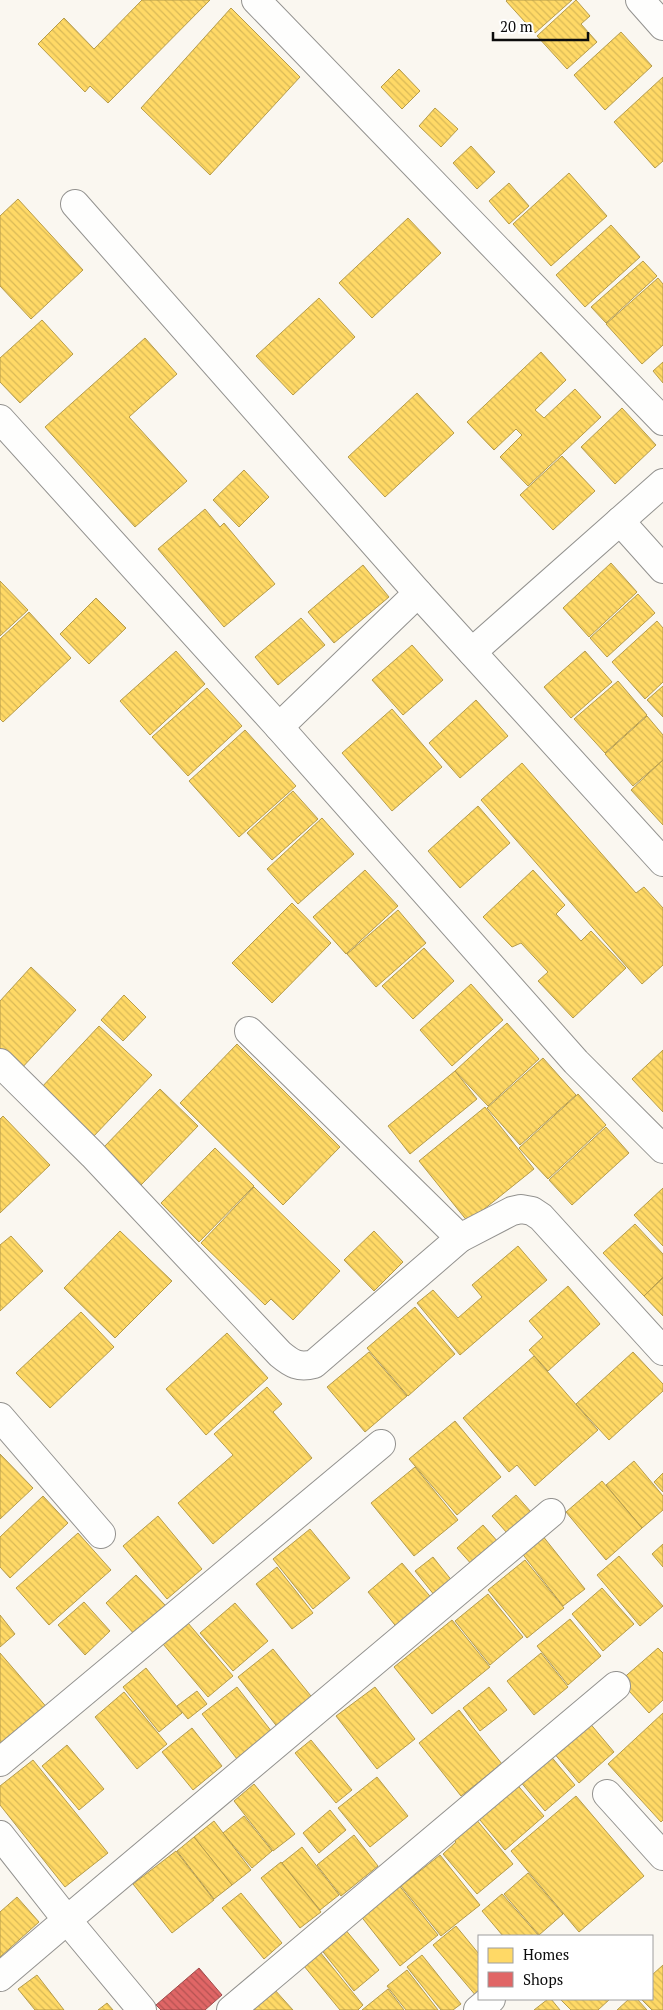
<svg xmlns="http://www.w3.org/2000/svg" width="663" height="2010" font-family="'PT Serif',serif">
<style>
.homes{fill:url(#homes-back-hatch);stroke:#b69c4b}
.shops{fill:url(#shops-back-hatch);stroke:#a04b4b}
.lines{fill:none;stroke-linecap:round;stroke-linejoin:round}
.street-casing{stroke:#93928f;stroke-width:30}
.street{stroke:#fefefd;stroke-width:28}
</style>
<defs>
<pattern id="homes-back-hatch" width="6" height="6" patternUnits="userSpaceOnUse" patternTransform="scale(1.25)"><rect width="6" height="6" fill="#ffd966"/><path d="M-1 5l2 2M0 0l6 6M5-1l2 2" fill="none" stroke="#d9b957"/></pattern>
<pattern id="shops-back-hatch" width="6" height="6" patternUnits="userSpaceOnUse" patternTransform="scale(1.25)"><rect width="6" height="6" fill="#e06666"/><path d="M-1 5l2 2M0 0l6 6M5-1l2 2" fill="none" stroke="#b45252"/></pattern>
</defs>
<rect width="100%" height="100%" fill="#faf7f0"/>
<g class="homes">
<polygon points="142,0 210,0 108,103 90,86 85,92 38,44 64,18 94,49"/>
<polygon points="507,0 572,0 535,33 506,1"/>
<polygon points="576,0 590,16 581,24 597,42 567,69 537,36"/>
<polygon points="231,8 300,77 210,175 141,108"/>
<polygon points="621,32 652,66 605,110 574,75"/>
<polygon points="399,69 420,91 402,109 381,87"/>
<polygon points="663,77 663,161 655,168 614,122"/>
<polygon points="435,108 458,129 441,147 419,126"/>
<polygon points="471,146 495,172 477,189 453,163"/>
<polygon points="569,173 607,216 551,266 513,224"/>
<polygon points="509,183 529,206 509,224 489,201"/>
<polygon points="18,199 83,270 31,319 0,286 0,216"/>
<polygon points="408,218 441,253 372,318 339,283"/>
<polygon points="611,225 640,257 585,307 556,275"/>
<polygon points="643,261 657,276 606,323 591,307"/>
<polygon points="658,278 663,284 663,345 642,364 606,324"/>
<polygon points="319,298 355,337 293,395 256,356"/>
<polygon points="42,320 73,354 20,403 0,382 0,358"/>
<polygon points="145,338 177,374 129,417 187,481 135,527 45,427"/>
<polygon points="541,352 566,380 535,410 544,418 575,389 601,417 528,486 500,457 522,435 516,429 494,450 467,422"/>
<polygon points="663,362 663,383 653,371"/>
<polygon points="417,393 454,433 385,497 348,457"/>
<polygon points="622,408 656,445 615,484 581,447"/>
<polygon points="562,456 595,491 553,530 520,495"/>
<polygon points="244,470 269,497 239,527 213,500"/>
<polygon points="205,509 220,527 224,523 275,584 224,627 158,549"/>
<polygon points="611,563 637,592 589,637 563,608"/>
<polygon points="363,565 389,597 334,643 308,612"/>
<polygon points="0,581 28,610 0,636"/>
<polygon points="638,594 655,613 607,657 590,638"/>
<polygon points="96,598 126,628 89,664 60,634"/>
<polygon points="29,612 71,658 3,722 0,719 0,639"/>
<polygon points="301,618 325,645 278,685 255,657"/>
<polygon points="657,621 663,628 663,682 645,699 612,662"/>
<polygon points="412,645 443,680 403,715 372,680"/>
<polygon points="176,651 205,684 150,735 120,701"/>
<polygon points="585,651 612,682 571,718 544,687"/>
<polygon points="618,681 647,715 605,753 574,719"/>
<polygon points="663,686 663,717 647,700"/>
<polygon points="207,688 242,726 188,776 152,737"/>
<polygon points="476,700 508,736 460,778 429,743"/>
<polygon points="392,709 442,767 392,811 342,753"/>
<polygon points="647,716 663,735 663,760 633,786 605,754"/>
<polygon points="245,730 296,786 239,837 189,781"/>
<polygon points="663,760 663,825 631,790"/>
<polygon points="522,763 636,893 644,887 663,908 663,965 642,984 481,800"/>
<polygon points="293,791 318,819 272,860 247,833"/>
<polygon points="478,806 510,843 460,888 428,851"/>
<polygon points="322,818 354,854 298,904 267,869"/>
<polygon points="365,870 398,906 346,954 313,917"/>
<polygon points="533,870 565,905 556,914 581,941 591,931 626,968 573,1018 538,981 548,972 521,943 512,947 483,917"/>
<polygon points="292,903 331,943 272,1003 232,963"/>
<polygon points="398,910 426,943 376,987 347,954"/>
<polygon points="424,948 454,981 413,1019 382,986"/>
<polygon points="31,967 76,1010 19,1071 0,1053 0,1001"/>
<polygon points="471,984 503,1020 452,1066 420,1030"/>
<polygon points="124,995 146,1017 123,1041 101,1020"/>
<polygon points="507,1023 539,1059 488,1106 455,1071"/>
<polygon points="99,1026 152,1075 92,1138 40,1089"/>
<polygon points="237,1044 340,1147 283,1205 180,1103"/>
<polygon points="663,1050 663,1112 632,1079"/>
<polygon points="543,1058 576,1095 520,1145 487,1108"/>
<polygon points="455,1071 477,1099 410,1154 388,1126"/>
<polygon points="160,1089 198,1126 141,1185 103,1148"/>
<polygon points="578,1094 606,1125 548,1179 519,1148"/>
<polygon points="485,1107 534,1169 468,1222 419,1161"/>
<polygon points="3,1116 50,1165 0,1213 0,1119"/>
<polygon points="606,1127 629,1153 572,1205 549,1180"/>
<polygon points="215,1148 254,1186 199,1242 161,1203"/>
<polygon points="254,1187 340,1271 293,1320 271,1299 265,1305 201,1243"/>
<polygon points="663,1188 663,1246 634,1215"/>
<polygon points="635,1224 663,1254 663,1277 644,1296 603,1253"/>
<polygon points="120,1231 172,1281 115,1338 64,1288"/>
<polygon points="374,1231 403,1262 374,1291 344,1260"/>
<polygon points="11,1236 43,1271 0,1311 0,1245"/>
<polygon points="518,1246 547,1280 460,1355 417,1303 433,1290 458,1318 482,1297 472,1285"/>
<polygon points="663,1278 663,1316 644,1296"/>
<polygon points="568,1286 600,1324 548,1371 529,1350 543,1337 529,1321"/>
<polygon points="415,1307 455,1354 408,1396 367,1348"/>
<polygon points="81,1312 114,1347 50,1408 16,1373"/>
<polygon points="227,1333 268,1378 206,1435 166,1389"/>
<polygon points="369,1352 407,1396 365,1432 327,1387"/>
<polygon points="633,1352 663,1384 663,1391 609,1440 576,1404"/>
<polygon points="534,1356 598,1430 535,1486 517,1465 509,1472 463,1418"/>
<polygon points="267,1387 282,1404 273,1412 312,1458 213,1544 178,1503 233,1455 214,1434"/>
<polygon points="455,1421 501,1477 457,1515 409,1459"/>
<polygon points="0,1454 33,1488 0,1519"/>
<polygon points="634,1461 663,1496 663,1510 642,1528 606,1485"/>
<polygon points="415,1467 458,1520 414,1556 371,1503"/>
<polygon points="663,1473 663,1492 654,1482"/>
<polygon points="602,1481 642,1528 606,1560 566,1512"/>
<polygon points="516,1495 531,1512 507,1533 492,1516"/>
<polygon points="43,1496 68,1523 10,1578 0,1567 0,1537"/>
<polygon points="158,1516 202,1569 167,1599 123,1546"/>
<polygon points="483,1525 499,1543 473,1566 457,1548"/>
<polygon points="310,1529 350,1578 313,1609 273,1559"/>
<polygon points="78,1533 111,1570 49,1625 16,1588"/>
<polygon points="542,1535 585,1589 563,1606 521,1552"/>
<polygon points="663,1544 663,1567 652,1554"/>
<polygon points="619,1556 663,1606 640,1626 597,1575"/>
<polygon points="433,1557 453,1582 435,1596 415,1571"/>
<polygon points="525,1560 564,1608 527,1638 488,1590"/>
<polygon points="402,1563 434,1601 399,1630 368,1592"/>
<polygon points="277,1567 313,1613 292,1629 256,1584"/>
<polygon points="136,1575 167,1607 136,1636 106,1603"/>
<polygon points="602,1588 634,1624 603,1651 572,1614"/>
<polygon points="488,1594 523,1637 490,1665 455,1621"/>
<polygon points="84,1602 110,1631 85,1655 58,1625"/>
<polygon points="235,1603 268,1641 233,1671 200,1633"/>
<polygon points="0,1615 15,1634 0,1647"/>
<polygon points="570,1619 601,1656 568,1685 537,1646"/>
<polygon points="452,1620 490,1667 432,1714 394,1667"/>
<polygon points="188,1623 233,1676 208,1697 163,1644"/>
<polygon points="658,1648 663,1653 663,1700 649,1713 620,1681"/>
<polygon points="273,1649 315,1701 279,1729 238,1677"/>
<polygon points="0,1653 49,1710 0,1752"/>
<polygon points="541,1653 568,1687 534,1715 507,1681"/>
<polygon points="146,1668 182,1713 159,1732 123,1687"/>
<polygon points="237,1687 272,1732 237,1759 202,1714"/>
<polygon points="375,1687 415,1739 377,1769 336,1716"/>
<polygon points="489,1687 507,1710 480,1731 463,1708"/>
<polygon points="197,1691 207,1704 188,1719 177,1706"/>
<polygon points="124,1692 167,1744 137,1769 95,1717"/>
<polygon points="459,1710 502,1764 461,1796 419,1743"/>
<polygon points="663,1713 663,1820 661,1822 608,1764"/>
<polygon points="588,1721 614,1752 579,1783 553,1752"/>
<polygon points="192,1728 222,1766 193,1790 162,1752"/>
<polygon points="311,1740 352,1790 336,1803 295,1753"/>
<polygon points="67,1745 104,1789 79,1810 42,1766"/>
<polygon points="549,1754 575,1785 545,1811 519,1780"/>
<polygon points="33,1760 108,1853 65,1887 0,1805 0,1786"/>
<polygon points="377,1777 408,1816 370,1847 338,1808"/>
<polygon points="514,1781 544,1816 505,1850 475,1814"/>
<polygon points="254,1784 295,1834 273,1851 234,1801"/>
<polygon points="576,1796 644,1876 579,1932 511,1851"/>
<polygon points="330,1810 346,1830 319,1853 303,1833"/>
<polygon points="244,1816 272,1851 252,1868 223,1833"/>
<polygon points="475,1818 513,1864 477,1894 443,1854 456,1842 452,1838"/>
<polygon points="214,1821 251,1870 232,1885 194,1837"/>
<polygon points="354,1835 378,1866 341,1896 317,1865"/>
<polygon points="194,1837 232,1885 214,1899 177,1851"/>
<polygon points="302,1847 339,1895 320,1910 282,1863"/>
<polygon points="176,1851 214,1900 172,1933 133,1884"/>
<polygon points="440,1855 480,1905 441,1936 401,1886"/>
<polygon points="281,1862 321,1912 300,1928 261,1878"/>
<polygon points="528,1873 563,1914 539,1935 504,1894"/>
<polygon points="398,1884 438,1935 400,1966 360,1915"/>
<polygon points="241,1893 282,1943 264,1959 222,1908"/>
<polygon points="502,1894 539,1936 503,1936 482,1911"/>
<polygon points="17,1897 39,1922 0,1957 0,1912"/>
<polygon points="456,1926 479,1954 479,1995 477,1997 433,1945"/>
<polygon points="344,1928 379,1970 354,1991 320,1948"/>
<polygon points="320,1952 363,2005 358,2010 340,2010 304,1966"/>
<polygon points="422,1955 461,2004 453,2010 441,2010 407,1967"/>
<polygon points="663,1965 663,2010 652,2010 641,1999 652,1999 652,1975"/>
<polygon points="407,1970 438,2010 406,2010 387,1986"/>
<polygon points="37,1975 64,2010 35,2010 18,1989"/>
<polygon points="274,1989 293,2010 250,2010"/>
<polygon points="388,1989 404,2010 362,2010"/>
<polygon points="548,1999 551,1999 560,2010 534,2010"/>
<polygon points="560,1999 610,1999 598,2010 571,2010"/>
<polygon points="629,1999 637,1999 647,2010 617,2010"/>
<polygon points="107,2003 113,2010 98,2010"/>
</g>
<polygon class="shops" points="199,1968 222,1995 205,2010 161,2010 156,2005"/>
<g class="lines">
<g class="street-casing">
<g id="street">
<polyline points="256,0 663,421"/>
<polyline points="640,0 663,26"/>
<polyline points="75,204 418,593 663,862"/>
<polyline points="0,419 279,727 576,1062 663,1149"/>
<polyline points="620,521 663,569"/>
<polyline points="472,652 663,483"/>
<polyline points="279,727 418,593"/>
<polyline points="249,1031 460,1238"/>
<path d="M0,1063l93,92 187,199c12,10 19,14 34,10l146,-126 52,-27 9,-2 11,2 9,6 122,134"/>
<polyline points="0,1417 101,1534"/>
<polyline points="0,1762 381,1444"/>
<polyline points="607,1794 663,1856"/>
<polyline points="0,1835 67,1920 0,1977"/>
<polyline points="142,2010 67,1920 551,1513"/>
<polyline points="231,2010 616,1686"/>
<polyline points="478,2010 491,1999"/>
</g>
</g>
<use href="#street" class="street"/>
</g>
<rect x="478" y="1935" width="175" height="65" fill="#ffffff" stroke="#9e9e9e"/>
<rect x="488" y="1948" width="25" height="15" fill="#ffd966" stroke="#9e9e9e"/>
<text x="523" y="1960" font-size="15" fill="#0c0c0c">Homes</text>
<rect x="488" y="1972" width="25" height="15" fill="#e06666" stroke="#9e9e9e"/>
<text x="523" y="1985" font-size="15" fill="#0c0c0c">Shops</text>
<path d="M493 32v8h95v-8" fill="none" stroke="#0c0c0c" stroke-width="2.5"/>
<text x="500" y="32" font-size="15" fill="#0c0c0c" stroke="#ffffff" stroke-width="4" paint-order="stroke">20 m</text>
</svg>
